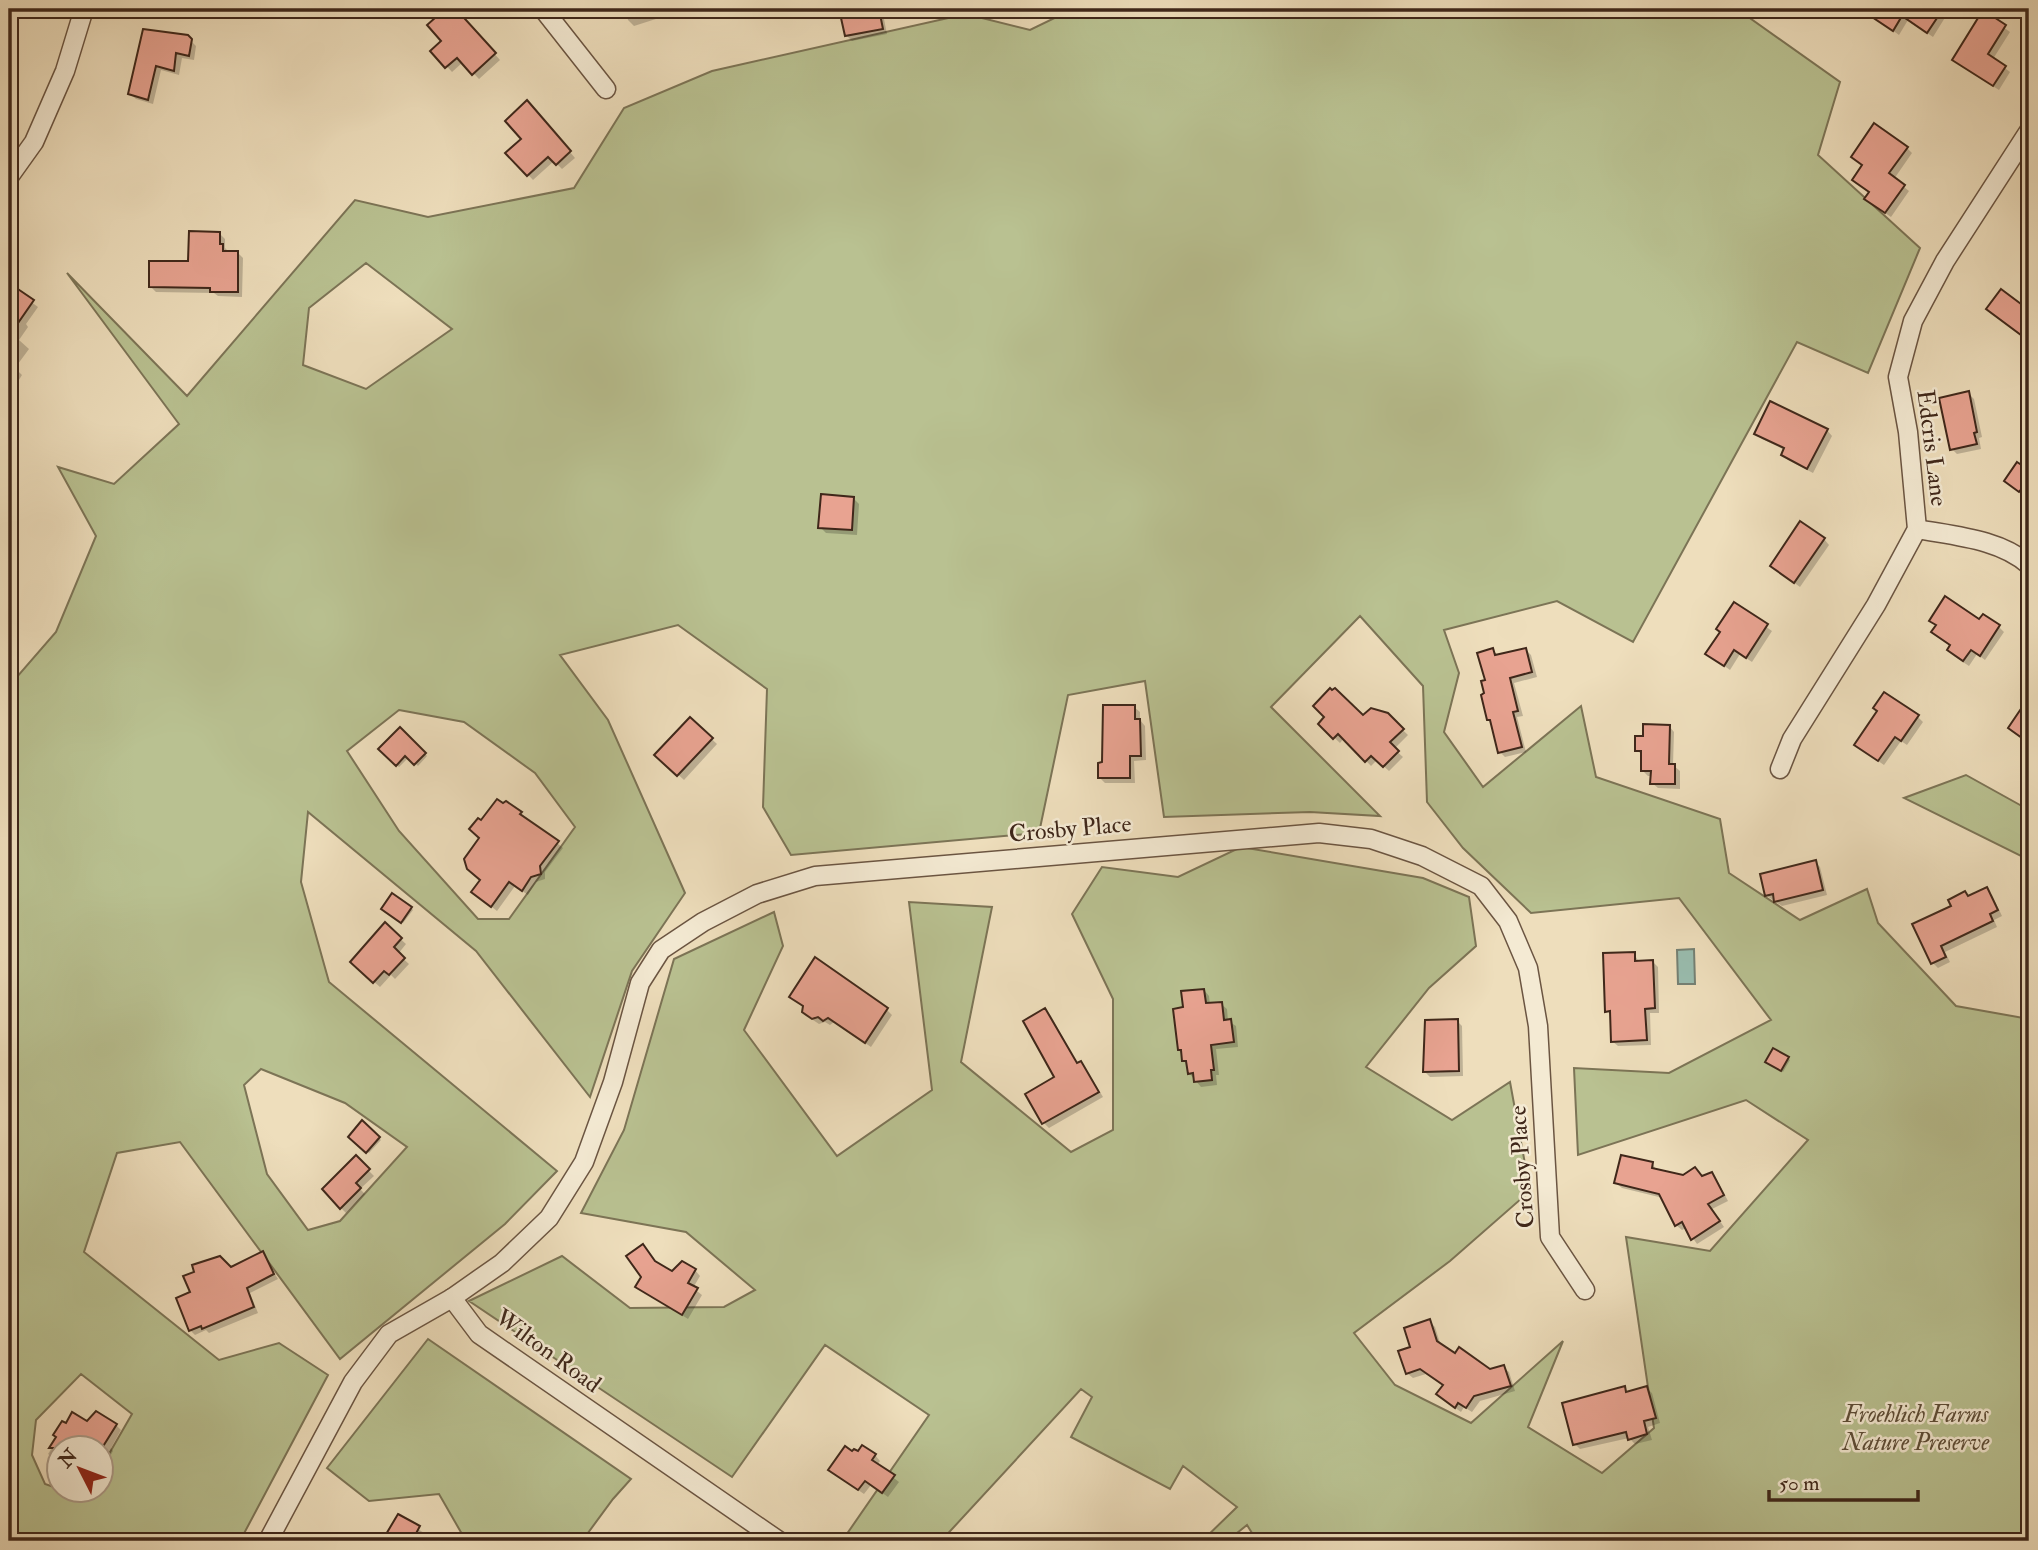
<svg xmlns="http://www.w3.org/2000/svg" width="2038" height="1550" font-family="'IM FELL Double Pica',serif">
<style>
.green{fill:#b9c191;stroke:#7c7456;stroke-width:2;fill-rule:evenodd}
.water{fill:#99bcae;stroke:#758073;stroke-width:2}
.shadow{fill:#0003}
.building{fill:#e8a391;stroke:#3f271a;stroke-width:2}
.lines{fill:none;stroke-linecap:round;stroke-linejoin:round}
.street-casing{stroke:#6b5542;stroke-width:21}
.street{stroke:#f4ead3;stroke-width:18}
.labels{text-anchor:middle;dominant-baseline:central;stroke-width:5;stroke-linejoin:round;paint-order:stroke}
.street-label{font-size:24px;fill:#3f271a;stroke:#f4ead3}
.park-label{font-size:24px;font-style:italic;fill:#5e4e38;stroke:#f4ead3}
</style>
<rect width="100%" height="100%" fill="#eedebc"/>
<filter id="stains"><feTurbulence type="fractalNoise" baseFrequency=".00286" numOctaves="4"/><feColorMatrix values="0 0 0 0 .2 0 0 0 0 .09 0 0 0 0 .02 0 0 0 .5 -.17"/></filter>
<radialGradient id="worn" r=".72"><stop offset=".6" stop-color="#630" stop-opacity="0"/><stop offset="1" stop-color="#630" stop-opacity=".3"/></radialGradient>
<g class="green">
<path d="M1073,9h664l103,73 -22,73 102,93 -52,125 -71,-31 -164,300 -76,-41 -113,29 15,43 -15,59 39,55 98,-81 15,71 124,42 9,54 71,47 67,-31 11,34 78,83 73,13v522h-772l-10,-16 -20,16h-25l35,-34 -54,-41 -13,23 -99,-52 21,-40 -11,-8 -140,152h-99l87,-126 -104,-70 -93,132 -263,-176 93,-45 68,52 94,-1 31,-17 -69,-58 -105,-19 43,-83 50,-171 100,-47 9,34 -39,84 93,126 95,-66 -23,-188 83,5 -31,155 110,90 42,-22v-131l-41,-85 30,-47 76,10 63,-30 182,31 46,19 7,49 -47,42 -63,79 86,53 58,-38 20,109 -80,70 -96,72 41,52 76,38 92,-82 -35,86 74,46 52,-45 -28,-191 84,14 98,-111 -62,-40 -168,55 -4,-87 95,5 102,-53 -92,-122 -148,15 -68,-65 -36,-46 -4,-116 -63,-70 -89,91 109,109 -70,-4 -146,5 -19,-136 -77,14 -29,138 -248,22 -28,-48 4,-118 -89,-64 -118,30 48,65 77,173 -53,78 -42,126 -114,-146 -168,-139 -7,70 28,100 228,189 -52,53 -165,135 -160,-217 -63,11 -33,99 135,108 60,-17 49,32 -88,166h-231v-855l47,-54 40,-96 -38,-69 56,17 65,-60 -112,-151 120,123 168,-196 73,17 146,-29 50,-80 88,-37 254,-57 64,16zM366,263l86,66 -86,60 -63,-24 6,-57zM399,710l65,12 71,51 40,54 -66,92h-31l-79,-88 -52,-80zM261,1069l84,34 62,44 -67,74 -32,9 -41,-56 -23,-89zM81,1374l51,40 -30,52v24l-15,1 -5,6 -37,-13 -13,-29 4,-35z"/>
<polygon points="1966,775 2029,810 2029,860 1904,798"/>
<polygon points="428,1339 631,1479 613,1499 582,1541 466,1541 439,1494 369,1501 327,1468"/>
</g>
<polygon class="water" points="1694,949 1695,984 1678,984 1677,950"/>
<g class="shadow">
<polygon points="448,9 454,9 500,60 479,79 463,62 452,72 433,51 443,41 429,26"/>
<polygon points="625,9 656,9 659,18 634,26 628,20"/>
<polygon points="841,9 882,9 887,34 852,41 846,35"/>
<polygon points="1064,9 1086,9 1067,12"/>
<polygon points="1878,9 1937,9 1946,16 1933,37 1908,20 1899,35 1873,16"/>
<polygon points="1984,13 2010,32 1993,59 2010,72 1999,90 1960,65"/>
<polygon points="145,31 187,37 196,46 194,60 182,58 179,75 161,70 153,104 136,99 130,94"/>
<polygon points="527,102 575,158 562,169 554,161 533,180 508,153 523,139"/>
<polygon points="1907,148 1912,153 1894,179 1909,191 1891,217 1872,204 1864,166"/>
<polygon points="220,234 225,239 225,248 228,251 238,253 243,258 242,297 218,296 214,293 156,292 150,286 190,263"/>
<polygon points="12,288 38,307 26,324 28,327 19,340 29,349 15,368 22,375 12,391 9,388 9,293"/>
<polygon points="2029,302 2029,341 1994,315 2024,309"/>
<polygon points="1968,393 1974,399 1982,437 1979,438 1981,449 1957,454 1952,449"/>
<polygon points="1827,430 1832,436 1813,473 1788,460 1783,455 1785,450 1762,439 1757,434"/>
<polygon points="2029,461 2029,490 2025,496 2011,486"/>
<polygon points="854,499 859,504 857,535 826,533 820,527"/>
<polygon points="1824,539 1829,545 1800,587 1778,571"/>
<polygon points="1734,604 1772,631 1752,662 1740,654 1730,670 1708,654 1721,632"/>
<polygon points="1931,620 1980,622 1999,627 2004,632 1985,660 1977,654 1969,666 1954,656 1949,650 1952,646 1933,632 1937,626"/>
<polygon points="1492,650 1498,655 1526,650 1531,655 1537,677 1514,683 1523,716 1517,717 1526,752 1505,757 1500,752 1493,724 1489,719 1486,694"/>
<polygon points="1134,707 1140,712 1140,720 1145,726 1146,760 1134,761 1135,783 1105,783 1100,778 1104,764"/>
<polygon points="1387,715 1408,735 1394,749 1403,757 1389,771 1377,760 1371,766 1344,738 1340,743 1320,724 1327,718 1363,718"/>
<polygon points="1918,717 1923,722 1907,745 1901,741 1884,765 1862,750"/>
<polygon points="690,719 717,744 684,780 657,755"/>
<polygon points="1669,726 1674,732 1673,765 1680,771 1680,789 1658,788 1652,783 1652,776 1648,776 1642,770 1643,756 1637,750 1644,738"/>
<polygon points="400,729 427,756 418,766 409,757 399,767 381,749"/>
<polygon points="520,813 563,848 545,872 545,879 536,882 528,895 515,886 497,911 473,892 482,881 481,822"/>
<polygon points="1815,862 1820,867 1827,895 1782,906 1767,896"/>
<polygon points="1987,890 1992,895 2002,916 1994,920 1997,927 1945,952 1950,962 1938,968 1933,963 1915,925"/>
<polygon points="411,908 413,910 403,923 385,911"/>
<polygon points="385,925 406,944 398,954 409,964 395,979 391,975 380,987 357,967"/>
<polygon points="1634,954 1639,962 1652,961 1658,967 1659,1013 1650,1013 1651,1045 1618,1046 1612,1041 1612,1016 1607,1011"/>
<polygon points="1204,990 1209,996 1210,1005 1221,1004 1227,1009 1228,1021 1236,1026 1238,1047 1216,1049 1219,1075 1216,1075 1217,1085 1201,1087 1189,1073 1188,1065 1179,1050 1185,1009"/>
<polygon points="791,996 887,1010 892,1015 871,1047 834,1022 830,1025 825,1022 819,1024 810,1018 804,1012 804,1007"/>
<polygon points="1045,1010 1051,1016 1078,1065 1081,1063 1086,1069 1103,1097 1049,1128 1044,1123 1057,1077"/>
<polygon points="1457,1021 1462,1026 1463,1076 1430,1077 1424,1071"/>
<polygon points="1787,1058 1790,1060 1783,1072 1770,1064"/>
<polygon points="362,1123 381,1140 369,1153 350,1136"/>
<polygon points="356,1158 374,1176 360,1189 365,1194 346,1213 328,1195"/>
<polygon points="1652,1163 1657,1171 1684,1177 1703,1178 1711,1174 1717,1180 1728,1201 1712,1209 1724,1227 1697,1244 1686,1228 1682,1230 1676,1225 1663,1198 1622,1188 1616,1183"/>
<polygon points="262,1254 278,1279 250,1293 258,1313 209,1333 206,1330 195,1335 190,1330 231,1269"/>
<polygon points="657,1264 672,1273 695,1270 700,1276 693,1288 702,1295 688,1319 637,1287"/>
<polygon points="1429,1321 1435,1327 1441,1346 1455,1355 1490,1370 1503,1367 1509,1372 1515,1391 1480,1401 1472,1412 1464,1407 1461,1412 1444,1400 1444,1386 1426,1374 1413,1378 1407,1373 1412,1348"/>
<polygon points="1624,1388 1629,1393 1646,1388 1652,1393 1660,1423 1648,1427 1652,1440 1635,1444 1629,1438 1580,1449 1575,1444"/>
<polygon points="88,1423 116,1425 121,1430 111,1448 113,1451 102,1471 102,1448 60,1448 60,1463 48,1454 58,1438"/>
<polygon points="853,1453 875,1455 880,1461 877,1465 899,1482 888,1497 871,1485 864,1494 836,1475"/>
<polygon points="398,1516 424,1533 420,1541 384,1541"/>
<polygon points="1071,1537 1075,1541 1062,1541"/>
</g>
<g class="building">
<polygon points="445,9 456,9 496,53 472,75 457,58 445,68 430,51 441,41 427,25"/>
<polygon points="839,9 879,9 883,29 845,36"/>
<polygon points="1860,9 1943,9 1927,33 1902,16 1893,31"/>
<polygon points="1983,10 2006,25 1988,54 2006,66 1993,86 1952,60"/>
<polygon points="143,29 188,35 192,39 189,56 176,53 174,71 156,66 148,100 128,94"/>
<polygon points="527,100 571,151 556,165 548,157 527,176 505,153 521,139 505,121"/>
<polygon points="1874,123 1908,147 1889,173 1905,185 1885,213 1864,199 1869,192 1852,180 1862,165 1851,157"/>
<polygon points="189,231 220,232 220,244 223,244 223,251 238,251 238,292 210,292 210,288 149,287 149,261 188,261"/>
<polygon points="9,283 34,300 9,336"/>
<polygon points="2001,289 2029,310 2029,341 1986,309"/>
<polygon points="1969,391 1977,432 1974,433 1977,444 1950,450 1939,398"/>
<polygon points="1770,401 1828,429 1807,469 1781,455 1784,448 1754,434"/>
<polygon points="2017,462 2029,470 2029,490 2024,486 2019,492 2004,481"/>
<polygon points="821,494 854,497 852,530 818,528"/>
<polygon points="1800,521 1825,538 1794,583 1770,566"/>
<polygon points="1945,596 1979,619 1983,614 2000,625 1980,656 1971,650 1963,661 1947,650 1950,645 1931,632 1936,625 1929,621"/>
<polygon points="1734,602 1768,624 1746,658 1734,650 1724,666 1705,654 1720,632 1716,629"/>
<polygon points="1493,648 1495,655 1526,648 1532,672 1510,678 1518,711 1513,712 1522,747 1498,753 1490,720 1487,720 1481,695 1484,693 1481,681 1485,680 1477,653"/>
<polygon points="1330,688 1332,690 1335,688 1363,715 1371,708 1388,713 1404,729 1390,742 1399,751 1383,767 1371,756 1365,762 1338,734 1333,739 1318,724 1324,717 1313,706"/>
<polygon points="1884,692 1919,715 1901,741 1895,737 1878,761 1854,745 1877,711 1873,708"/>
<polygon points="2029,697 2029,743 2008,728"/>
<polygon points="1103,705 1135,705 1135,719 1140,719 1141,756 1130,756 1130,778 1098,778 1098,763 1102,762"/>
<polygon points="690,717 713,738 677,776 654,755"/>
<polygon points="1643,724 1670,725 1669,764 1675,764 1675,784 1650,784 1651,771 1641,771 1641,751 1635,751 1635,736 1643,736"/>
<polygon points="400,727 426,753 414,765 405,756 396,766 378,749"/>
<polygon points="497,799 503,803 506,801 522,812 520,814 559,841 540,866 541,874 531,877 522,891 509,882 491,907 471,892 480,880 467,869 464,859 479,838 469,829 478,818 481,820"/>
<polygon points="1816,860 1823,890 1774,902 1773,894 1765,896 1760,874"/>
<polygon points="1987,887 1998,910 1990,914 1993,921 1941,946 1946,957 1931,964 1912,924 1951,906 1948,900 1965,891 1968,896"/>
<polygon points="392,893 412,907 401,923 381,909"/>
<polygon points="385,922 402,938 394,947 405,958 389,975 384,971 373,983 350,962"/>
<polygon points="1635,952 1635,961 1653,960 1655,1008 1645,1009 1647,1040 1611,1042 1610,1011 1605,1012 1603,953"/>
<polygon points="815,957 888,1008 865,1043 828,1018 823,1021 818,1017 812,1019 802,1012 803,1006 789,997"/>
<polygon points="1204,989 1206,1003 1222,1002 1224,1020 1231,1019 1234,1042 1211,1045 1214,1070 1211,1070 1212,1080 1194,1082 1193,1073 1188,1074 1186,1061 1182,1061 1181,1050 1178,1050 1173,1009 1183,1007 1181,991"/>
<polygon points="1045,1008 1077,1063 1081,1061 1099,1092 1042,1124 1025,1094 1054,1077 1023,1021"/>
<polygon points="1458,1019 1459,1071 1423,1072 1425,1020"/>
<polygon points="1773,1048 1789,1057 1781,1071 1765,1062"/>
<polygon points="362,1120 380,1137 366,1153 348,1137"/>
<polygon points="356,1155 370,1169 356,1183 361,1188 340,1209 322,1189"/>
<polygon points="1621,1155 1653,1162 1652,1168 1683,1175 1695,1167 1702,1176 1712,1172 1724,1195 1708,1204 1720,1221 1691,1240 1682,1222 1675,1226 1659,1194 1614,1183"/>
<polygon points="643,1244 655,1261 672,1271 682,1261 696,1269 688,1283 698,1288 682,1315 635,1287 641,1277 626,1256"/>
<polygon points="263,1251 274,1274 247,1288 254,1307 202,1329 201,1326 189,1331 176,1298 190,1292 183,1276 194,1272 192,1265 220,1256 231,1267"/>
<polygon points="1430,1319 1437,1341 1455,1353 1459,1347 1490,1369 1504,1365 1511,1386 1474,1396 1466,1408 1458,1403 1455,1408 1436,1394 1443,1385 1420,1369 1406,1374 1398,1351 1410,1347 1404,1328"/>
<polygon points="1625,1386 1626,1392 1647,1386 1656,1418 1644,1421 1647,1434 1628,1440 1626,1432 1573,1445 1562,1403"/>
<polygon points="96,1411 117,1424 102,1448 49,1448 56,1437 53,1435 62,1421 66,1423 72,1412 87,1421"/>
<polygon points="862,1445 876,1454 872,1460 895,1475 882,1493 865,1481 858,1490 828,1470 845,1446 852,1451 854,1449 858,1451"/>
<polygon points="398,1514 420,1526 412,1541 382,1541"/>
</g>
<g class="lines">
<g class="street-casing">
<g id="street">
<polyline points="543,9 606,89"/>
<polyline points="9,177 34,142 65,71 84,9"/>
<path d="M1917,529c37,7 83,10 112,36"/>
<polyline points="1780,769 1792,739 1876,605 1917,529 1908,432 1898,377 1913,321 1945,261 2029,131"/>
<polyline points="452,1298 479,1334 779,1541"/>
<polyline points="268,1541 353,1382 389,1334 452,1298 502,1263 549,1218 584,1162 613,1082 640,983 661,950 703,922 757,894 815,876 1319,833 1371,839 1422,856 1481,886 1508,921 1528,968 1538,1026 1550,1237 1585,1290"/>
</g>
</g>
<use href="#street" class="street"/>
</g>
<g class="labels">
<g class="street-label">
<text transform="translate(1932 448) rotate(83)">Edcris Lane</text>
<text transform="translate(1070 829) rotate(-5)">Crosby Place</text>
<text transform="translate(1522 1167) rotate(-94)">Crosby Place</text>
<text transform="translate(548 1351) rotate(36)">Wilton Road</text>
</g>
<g class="park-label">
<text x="1916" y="1414">Froehlich Farms<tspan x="1916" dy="28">Nature Preserve</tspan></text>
</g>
</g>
<rect width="2038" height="1550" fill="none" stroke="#eedebc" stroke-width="35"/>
<rect x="10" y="10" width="2017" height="1529" fill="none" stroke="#3f271a" stroke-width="3.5"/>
<rect x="18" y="18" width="2003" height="1515" fill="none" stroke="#3f271a" stroke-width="2"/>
<g transform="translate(80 1469) rotate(312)"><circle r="33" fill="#f4ead3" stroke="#ac9c89" stroke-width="2"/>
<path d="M0-5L12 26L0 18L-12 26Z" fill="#8f2418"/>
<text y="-10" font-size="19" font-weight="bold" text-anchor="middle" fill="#3f271a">N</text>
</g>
<path d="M1769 1490v10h149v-10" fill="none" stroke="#3f271a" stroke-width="3.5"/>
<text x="1779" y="1490" font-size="21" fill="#3f271a" stroke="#f4ead3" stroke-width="5" paint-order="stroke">50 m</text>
<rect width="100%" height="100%" filter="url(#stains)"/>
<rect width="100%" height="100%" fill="url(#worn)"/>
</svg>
